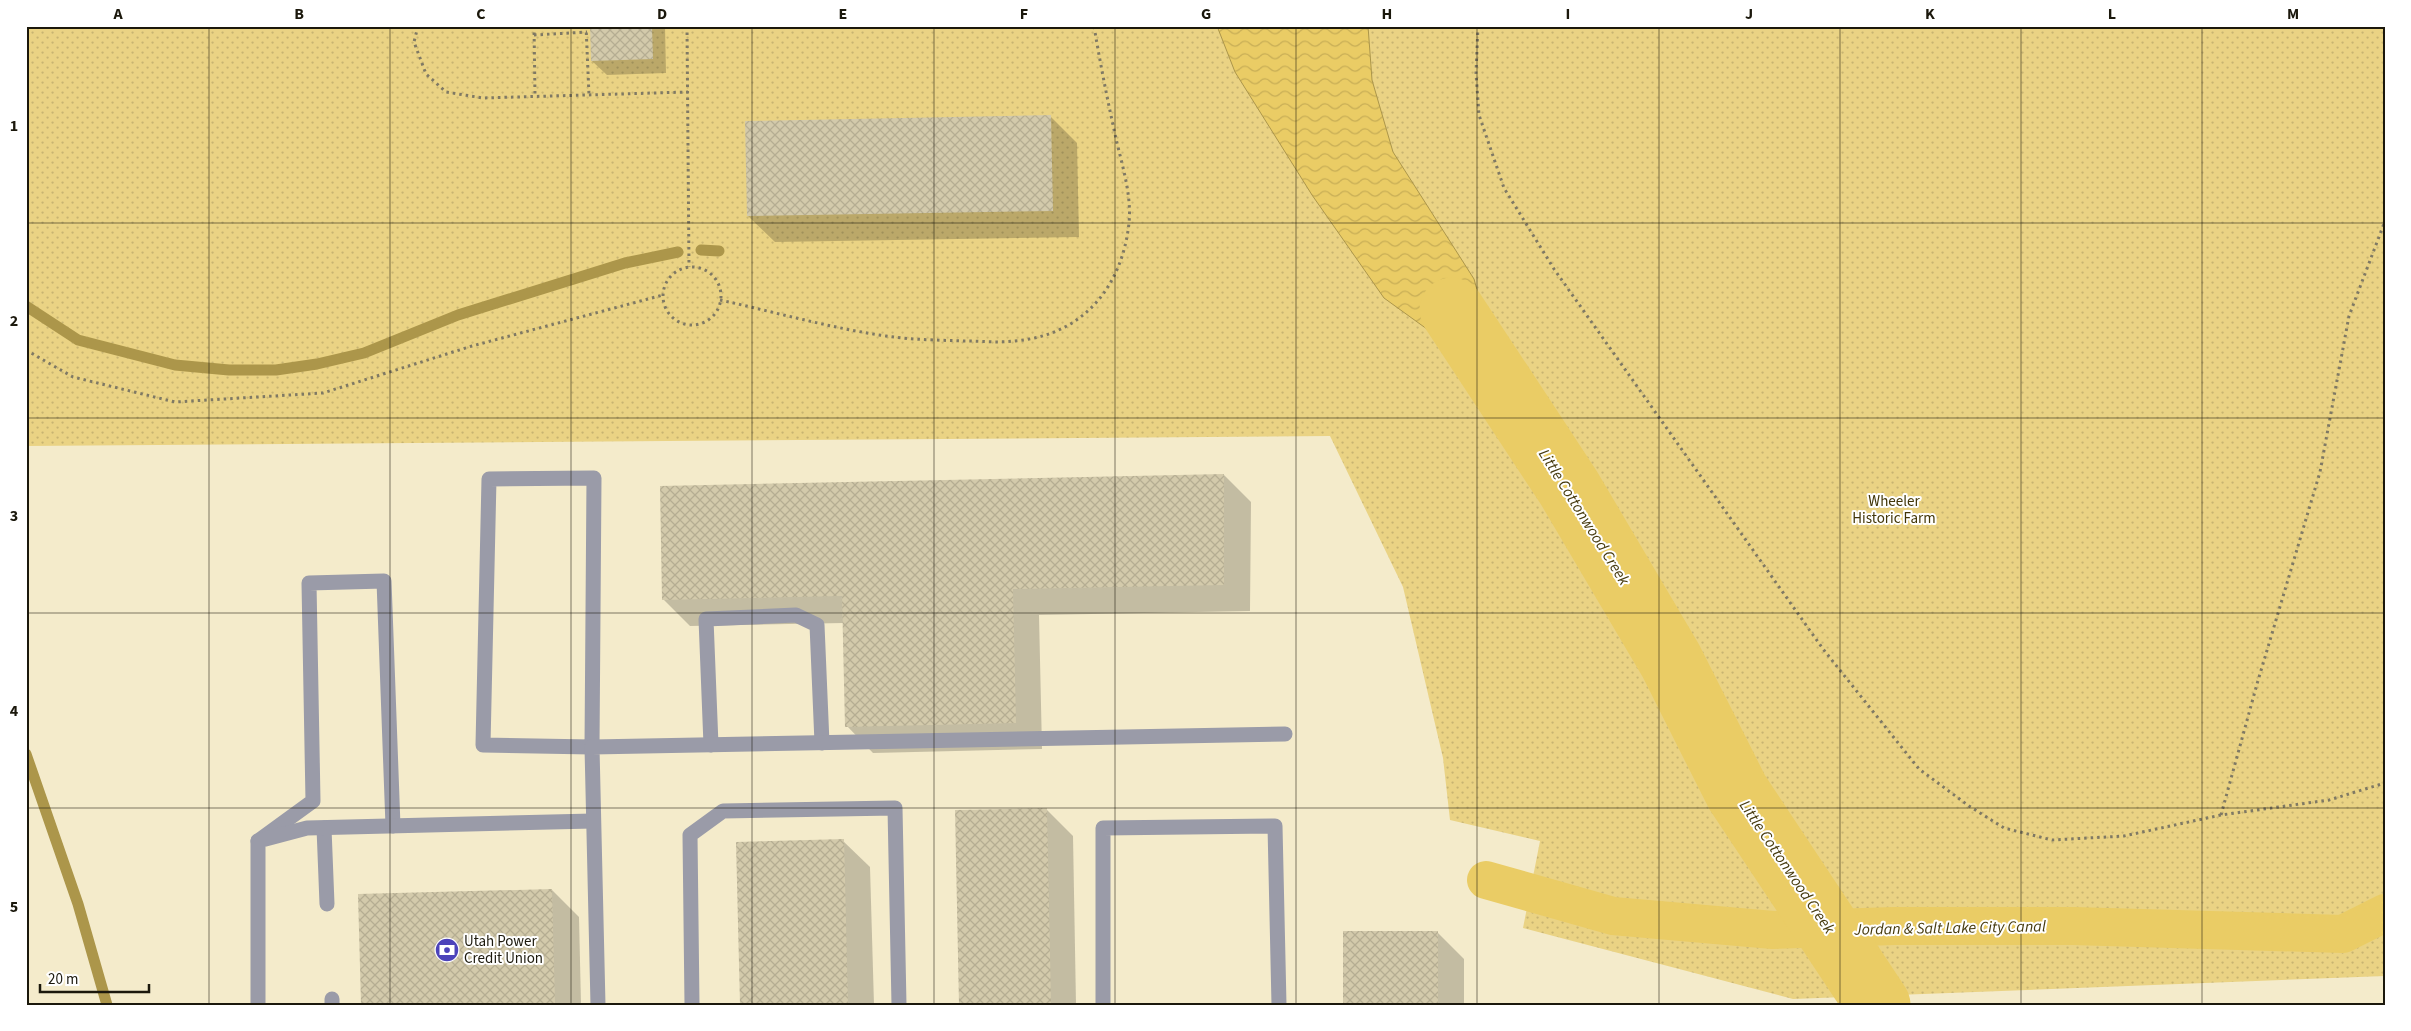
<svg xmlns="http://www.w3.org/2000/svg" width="2411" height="1031" font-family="'Source Sans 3',sans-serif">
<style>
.park{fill:url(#park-dots)}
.water{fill:url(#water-waves);stroke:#ac964a}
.shadow{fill:#0003}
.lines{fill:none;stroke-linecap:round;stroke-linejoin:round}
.stream{stroke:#ac964a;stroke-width:11}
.canal{stroke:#eacc65;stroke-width:38}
.river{stroke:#eacc65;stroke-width:65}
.building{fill:url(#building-cross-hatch)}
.path{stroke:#7f7964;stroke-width:3;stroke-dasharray:2.5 4;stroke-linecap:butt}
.lane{stroke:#9a9ba8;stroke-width:15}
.grid{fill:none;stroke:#1b180c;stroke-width:1;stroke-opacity:0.55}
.labels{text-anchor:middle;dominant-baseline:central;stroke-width:4;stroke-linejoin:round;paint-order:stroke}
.park-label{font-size:15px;fill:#423608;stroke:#fff}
.poi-label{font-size:15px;fill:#1b180c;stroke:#fff;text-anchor:start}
.water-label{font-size:16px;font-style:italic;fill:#473b0f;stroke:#fff}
.neatline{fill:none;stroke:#1b180c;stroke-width:2}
.grid-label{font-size:16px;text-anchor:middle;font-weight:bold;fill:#1b180c}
</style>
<defs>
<pattern id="park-dots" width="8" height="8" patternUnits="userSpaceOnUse" patternTransform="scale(1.25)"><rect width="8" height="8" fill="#ead384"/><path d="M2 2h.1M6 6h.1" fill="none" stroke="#c8b471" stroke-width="1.8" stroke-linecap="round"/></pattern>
<pattern id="water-waves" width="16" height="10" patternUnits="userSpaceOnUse" patternTransform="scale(1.25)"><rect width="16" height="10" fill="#eacc65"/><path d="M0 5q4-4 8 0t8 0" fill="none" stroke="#c8ae56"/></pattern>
<pattern id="building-cross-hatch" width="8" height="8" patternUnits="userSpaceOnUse" patternTransform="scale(1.25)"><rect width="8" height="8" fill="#d3caab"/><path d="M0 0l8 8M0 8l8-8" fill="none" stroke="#b5ad92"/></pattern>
</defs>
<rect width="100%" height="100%" fill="#f4ebcb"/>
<polygon class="park" points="26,26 2385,26 2385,976 1793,999 1523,928 1540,841 1450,820 1443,758 1403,587 1330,436 26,446"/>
<polygon class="water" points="1217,26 1368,26 1372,80 1393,152 1474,279 1503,384 1384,298 1312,195 1235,72"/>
<g class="shadow">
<polygon points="592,26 665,26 666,73 607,75 592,61"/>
<polygon points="1050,116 1077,143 1079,237 775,242 748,216"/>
<polygon points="1224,475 1251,502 1250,611 1039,615 1042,749 873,753 847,726 844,623 690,626 663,599"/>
<polygon points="1046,809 1073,836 1076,1005 960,1005"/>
<polygon points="843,841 870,867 874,1005 741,1005"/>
<polygon points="552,890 579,917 581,1005 362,1005"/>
<polygon points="1437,932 1464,959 1464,1005 1344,1005"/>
</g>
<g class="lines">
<g class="stream">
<polyline points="701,250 719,251"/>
<polyline points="26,306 78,340 175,365 229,370 276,370 317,364 364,353 458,315 625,263 678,252"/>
<polyline points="26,754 78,904 107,1005"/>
</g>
<polyline class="canal" points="1486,880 1613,916 1773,930 1894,926 2073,926 2343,934 2385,913"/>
<polyline class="river" points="1452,310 1569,488 1671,661 1737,792 1878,1005"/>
</g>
<g class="building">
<polygon points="590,26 652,26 653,59 591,61"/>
<polygon points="1051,115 1053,211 747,216 745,121"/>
<polygon points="1224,474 1224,585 1013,589 1016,723 845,727 842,596 662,600 660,486"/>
<polygon points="1047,808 1051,1005 959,1005 955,810"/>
<polygon points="844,839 848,1005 740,1005 736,842"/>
<polygon points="552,889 555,1005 361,1005 358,894"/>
<rect x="1343" y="931" width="95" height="74"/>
</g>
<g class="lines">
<g class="path">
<polyline points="418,26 414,42 426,74 446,92 483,98 688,92"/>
<polyline points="534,26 535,96"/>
<polyline points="586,26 589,95"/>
<polyline points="687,26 689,267"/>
<polyline points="1478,26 1476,73 1479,115 1504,188 1554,269 1823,649 1919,769 1969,806 2004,828 2052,840 2124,836 2221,815 2329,800 2385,783"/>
<polyline points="534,35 587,32"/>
<circle cx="692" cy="296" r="29"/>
<path d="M720,300c55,12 110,28 166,36 26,4 53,4 79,5 16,0 33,2 49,0 68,-5 108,-53 115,-118 3,-29 -8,-61 -14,-89 -8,-36 -15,-72 -21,-108"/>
<polyline points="26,350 73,377 175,402 323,393 472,346 663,295"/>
<polyline points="2221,815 2257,684 2320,472 2349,316 2385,221"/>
</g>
<g class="lane">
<polygon points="594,478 592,747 483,745 489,479"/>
<polyline points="711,745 706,619 796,615 817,625 822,743"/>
<polyline points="324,828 327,904"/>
<polyline points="258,841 313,801 309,583 384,581 393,826"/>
<polyline points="332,999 332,1005"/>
<polyline points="258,1005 258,841 307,828 593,821"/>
<polyline points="598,1005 592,747 1285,734"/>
<polyline points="692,1005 690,835 723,811 895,808 899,1005"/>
<polyline points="1103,1005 1103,828 1275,826 1279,1005"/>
</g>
</g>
<path class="grid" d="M209,26v979M390,26v979M571,26v979M752,26v979M934,26v979M1115,26v979M1296,26v979M1477,26v979M1659,26v979M1840,26v979M2021,26v979M2202,26v979M26,223h2359M26,418h2359M26,613h2359M26,808h2359"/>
<defs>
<g id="bank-disc" transform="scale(1.25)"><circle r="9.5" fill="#4c43ba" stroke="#fff"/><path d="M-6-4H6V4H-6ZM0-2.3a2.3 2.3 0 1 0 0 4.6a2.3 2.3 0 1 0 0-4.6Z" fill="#fff"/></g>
</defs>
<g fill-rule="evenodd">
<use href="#bank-disc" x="447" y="950"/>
</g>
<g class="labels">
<g class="park-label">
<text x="1894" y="501">Wheeler<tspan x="1894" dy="17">Historic Farm</tspan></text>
</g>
<g class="poi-label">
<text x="464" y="941">Utah Power<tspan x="464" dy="17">Credit Union</tspan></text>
</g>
<g class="water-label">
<text transform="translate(1584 517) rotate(58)">Little Cottonwood Creek</text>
<text transform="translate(1787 867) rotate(56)">Little Cottonwood Creek</text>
<text transform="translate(1950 928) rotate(-1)">Jordan &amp; Salt Lake City Canal</text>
</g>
</g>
<rect width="2411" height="1031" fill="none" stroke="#ffffff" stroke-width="55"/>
<path d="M40 984v8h109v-8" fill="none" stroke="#1b180c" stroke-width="2.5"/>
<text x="48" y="984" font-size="15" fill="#1b180c" stroke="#ffffff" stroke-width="4" paint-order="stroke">20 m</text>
<rect x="28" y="28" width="2356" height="976" class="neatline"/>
<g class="grid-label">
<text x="118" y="19">A</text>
<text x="299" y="19">B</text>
<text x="481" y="19">C</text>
<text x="662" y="19">D</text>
<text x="843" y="19">E</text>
<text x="1024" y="19">F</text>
<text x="1206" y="19">G</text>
<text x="1387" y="19">H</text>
<text x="1568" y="19">I</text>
<text x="1749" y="19">J</text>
<text x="1930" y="19">K</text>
<text x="2112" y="19">L</text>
<text x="2293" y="19">M</text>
<text x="14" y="131">1</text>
<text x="14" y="326">2</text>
<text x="14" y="521">3</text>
<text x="14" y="716">4</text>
<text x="14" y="912">5</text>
</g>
</svg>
